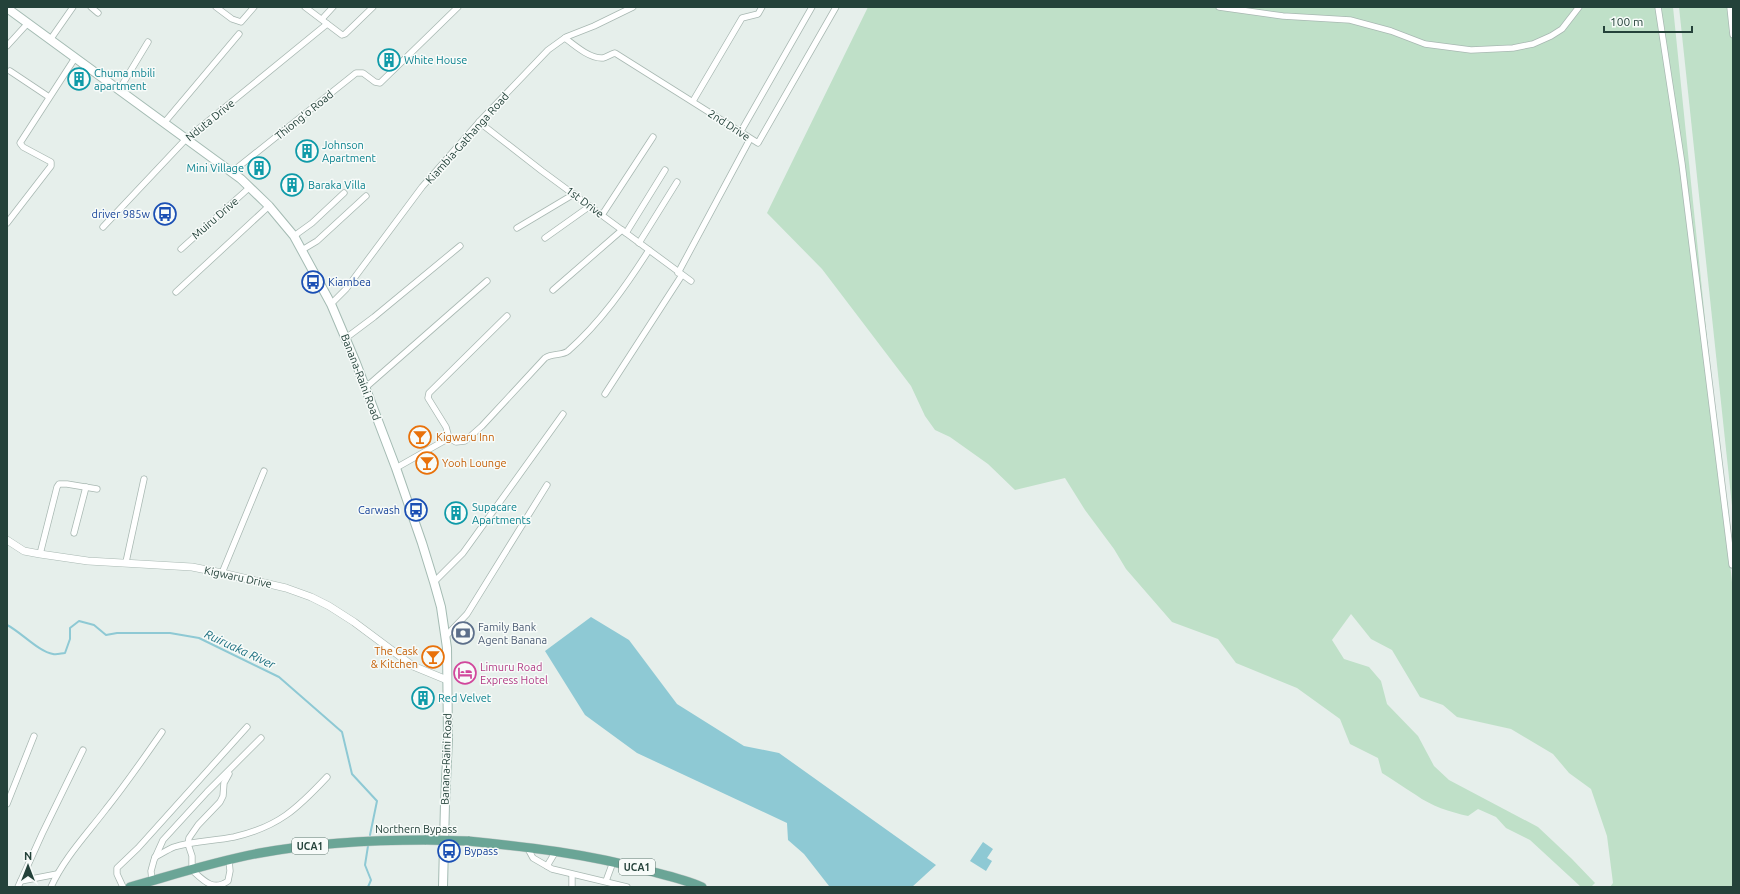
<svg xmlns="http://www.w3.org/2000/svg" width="1740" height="894" font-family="Ubuntu,sans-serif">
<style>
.green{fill:#bfe0c8}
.water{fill:#8ec9d4}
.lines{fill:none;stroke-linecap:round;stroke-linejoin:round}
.stream{stroke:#8ec9d4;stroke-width:2}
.minor-casing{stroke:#a8b8b2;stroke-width:7}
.tertiary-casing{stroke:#a8b8b2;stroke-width:8}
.secondary-casing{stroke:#a4bbb3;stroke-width:10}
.primary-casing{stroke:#c2cac8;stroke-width:10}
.minor{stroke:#fff;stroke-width:5.5}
.tertiary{stroke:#fff;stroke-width:7}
.secondary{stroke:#fff;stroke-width:8}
.primary{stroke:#6aa596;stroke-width:9}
.primary-bridge-casing{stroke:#c2cac8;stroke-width:10;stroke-linecap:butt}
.primary-bridge{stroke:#6aa596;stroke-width:9}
.labels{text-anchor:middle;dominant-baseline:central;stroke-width:3;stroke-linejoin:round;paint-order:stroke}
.shield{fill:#f7fbf9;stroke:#637a73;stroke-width:1}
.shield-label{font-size:10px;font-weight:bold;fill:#24423a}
.culture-label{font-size:11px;fill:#0d838f;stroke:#f7fbf9;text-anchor:start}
.street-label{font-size:11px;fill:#24423a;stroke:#f7fbf9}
.transit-label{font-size:11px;fill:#164399;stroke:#f7fbf9;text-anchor:end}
.food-label{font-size:11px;fill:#c56008;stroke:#f7fbf9;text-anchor:start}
.service-label{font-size:11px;fill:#4e5e75;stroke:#f7fbf9;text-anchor:start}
.hotel-label{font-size:11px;fill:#b23c85;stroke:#f7fbf9;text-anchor:start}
.water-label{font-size:12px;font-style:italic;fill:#1c6f80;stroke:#f7fbf9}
</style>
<rect width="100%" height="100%" fill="#e6efeb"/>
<g class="green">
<path d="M868,7h805l60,585v295h-123l3,-4 -6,-47 -16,-47 -22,-16 -16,-19 -42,-25 -54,-12 -14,-12 -23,-8 -28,-47 -21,-11 -20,-25 -19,26 12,19 25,8 12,14 6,23 31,32 16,30 15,14 89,47 34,32 23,24 -4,4h-10l-51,-47 -24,-12 -10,-11 -18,-8 -10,7c-18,-4 -37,-10 -52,-21 -12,-7 -22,-15 -34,-22l-4,-15 -28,-14 -10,-25 -43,-31 -61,-25 -18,-24 -46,-17 -46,-53 -12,-20 -29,-39 -20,-32 -50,12 -27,-26 -38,-27 -15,-7 -10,-14 -14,-30 -89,-117 -55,-56z"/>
<polygon points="1679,7 1733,7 1733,515"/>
</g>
<g class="water">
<polygon points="591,617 629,640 677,704 744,746 779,753 936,865 912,887 835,887 829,886 804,854 788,840 787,823 637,753 585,715 545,651"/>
<polygon points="983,842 993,849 987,858 992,861 986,871 970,861"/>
</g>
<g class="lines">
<g class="stream">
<path d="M7,625c14,7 32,27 46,29 4,1 9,-1 12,-1l5,-14v-11l9,-7 15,4 12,10 11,-2h53l29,5 80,39 63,55 10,42 25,27 -7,34"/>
<polyline points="368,887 371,880 365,865 368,846"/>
</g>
<g class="minor-casing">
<g id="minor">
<polyline points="91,7 98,13"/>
<polyline points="216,7 232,19 241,22 254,7"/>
<polyline points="305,7 342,35 345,34 373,7"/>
<polyline points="1219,7 1283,16 1350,20 1391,31 1425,44 1471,50 1513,48 1533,44 1551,36 1562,29 1579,7"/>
<polyline points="1658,7 1682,164 1732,565 1733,565"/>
<polyline points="1730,7 1733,35"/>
<polyline points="322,19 333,7"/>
<path d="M565,38c9,7 25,21 38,20 4,-1 8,-4 12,-5l143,90 78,-136"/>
<polyline points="50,40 73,7"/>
<polyline points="7,46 28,23"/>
<polyline points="10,71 49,97"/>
<polyline points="119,90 148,42"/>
<polyline points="693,101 742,18 758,14 762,7"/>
<polyline points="479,122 542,171 691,281"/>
<polyline points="164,123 239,34"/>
<polyline points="740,133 812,7"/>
<polyline points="232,172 356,73 363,73 375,82 380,83 458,7"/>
<polyline points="602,215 653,137"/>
<polyline points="7,223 51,166 51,162 23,147 20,143 75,58"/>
<polyline points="103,227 185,140 327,24"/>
<polyline points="517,228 574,194"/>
<polyline points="626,233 665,170"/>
<polyline points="294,236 312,223 344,193"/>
<polyline points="545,238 590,206"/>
<polyline points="639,243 677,182"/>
<polyline points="181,249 250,187"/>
<polyline points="302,250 317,241 366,196"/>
<polyline points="678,273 750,139"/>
<polyline points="553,290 622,230"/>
<polyline points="176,292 269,206"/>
<polyline points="331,304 346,289 422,187 479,122 548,50 566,37 594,26 633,7"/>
<polyline points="346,338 374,317 460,246"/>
<polyline points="365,388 487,281"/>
<polyline points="605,394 682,275"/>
<polyline points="449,438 446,427 428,398 429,393 507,316"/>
<path d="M396,468l53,-30 7,4 9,-1 17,-15 63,-68c7,-5 17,-2 23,-7 32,-28 58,-65 81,-101"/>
<polyline points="74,533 86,487"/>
<polyline points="40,554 57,487 59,484 67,484 97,489"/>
<polyline points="126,562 144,479"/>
<polyline points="222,573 264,471"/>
<polyline points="434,582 463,553 563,414"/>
<polyline points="445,637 467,614 547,485"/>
<polyline points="7,804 34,736"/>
<polyline points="527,847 533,858 552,869 627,887"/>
<path d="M155,857c6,-3 12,-7 19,-10 19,-6 40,-6 60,-10 44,-10 63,-28 93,-60"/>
<path d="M229,860l1,11 -2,10c-15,11 -25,-1 -36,-11v-14l-4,-12 1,-6 9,-13 22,-23 3,-6 1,-13 5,-9"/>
<polyline points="547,866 556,851"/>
<polyline points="572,875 572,887"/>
<polyline points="21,881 57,874"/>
<polyline points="152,881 151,871 154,860 163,840 207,792 261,738"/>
<polyline points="606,881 613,862"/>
<polyline points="18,887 42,834 83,750"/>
<path d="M51,887c13,-29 36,-53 55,-78 20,-25 38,-51 56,-77"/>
<polyline points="123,887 117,874 117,868 138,848 247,727"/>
</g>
</g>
<g class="tertiary-casing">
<polyline id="tertiary" points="7,540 24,551 40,554 88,561 192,567 222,573 286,588 311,597 329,606 354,622 413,666 447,680"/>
</g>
<g class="secondary-casing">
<polyline id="secondary" points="7,8 241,179 269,206 294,236 331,304 356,363 396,468 422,543 434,582 441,607 447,648 448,739 445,803 443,887"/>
</g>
<g class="primary-casing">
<g id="primary">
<path d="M468,841c60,6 120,13 178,29 19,5 38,9 56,17"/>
<path d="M130,887c43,-12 86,-26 130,-34 55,-10 110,-13 166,-13"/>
</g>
</g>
<use href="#minor" class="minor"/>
<use href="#tertiary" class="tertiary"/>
<use href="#secondary" class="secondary"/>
<use href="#primary" class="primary"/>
<g class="primary-bridge-casing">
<polyline id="primary-bridge" points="426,840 468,841"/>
</g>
<use href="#primary-bridge" class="primary-bridge"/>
</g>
<defs>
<g id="building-ring" transform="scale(1.15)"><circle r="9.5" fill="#f7fbf9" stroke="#0f9aa8" stroke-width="1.5"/><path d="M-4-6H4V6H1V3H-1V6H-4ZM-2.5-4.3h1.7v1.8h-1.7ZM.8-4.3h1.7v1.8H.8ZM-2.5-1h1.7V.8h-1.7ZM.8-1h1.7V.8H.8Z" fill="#0f9aa8"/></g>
<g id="bus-ring" transform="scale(1.15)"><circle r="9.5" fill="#f7fbf9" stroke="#1a4fb4" stroke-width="1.5"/><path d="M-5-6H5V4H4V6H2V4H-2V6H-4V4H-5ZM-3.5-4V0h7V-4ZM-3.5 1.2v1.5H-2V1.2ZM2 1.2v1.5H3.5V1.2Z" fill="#1a4fb4"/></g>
<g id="bar-ring" transform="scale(1.15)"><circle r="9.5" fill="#f7fbf9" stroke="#e8710a" stroke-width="1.5"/><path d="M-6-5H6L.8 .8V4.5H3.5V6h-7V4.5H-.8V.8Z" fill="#e8710a"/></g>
<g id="bank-ring" transform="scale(1.15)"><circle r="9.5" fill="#f7fbf9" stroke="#5c6f8a" stroke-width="1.5"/><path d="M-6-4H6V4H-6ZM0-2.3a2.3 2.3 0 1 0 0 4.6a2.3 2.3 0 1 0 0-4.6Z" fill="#5c6f8a"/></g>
<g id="hotel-ring" transform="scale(1.15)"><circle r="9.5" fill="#f7fbf9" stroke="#d1479c" stroke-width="1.5"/><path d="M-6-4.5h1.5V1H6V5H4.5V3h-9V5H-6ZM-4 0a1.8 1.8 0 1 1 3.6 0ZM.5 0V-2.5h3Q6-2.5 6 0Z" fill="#d1479c"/></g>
</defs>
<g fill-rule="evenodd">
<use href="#building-ring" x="389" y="60"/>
<use href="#building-ring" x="79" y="79"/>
<use href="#building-ring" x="307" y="151"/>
<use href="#building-ring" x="259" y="168"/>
<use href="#building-ring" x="292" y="185"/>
<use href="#bus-ring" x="165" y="214"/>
<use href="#bus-ring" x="313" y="282"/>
<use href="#bar-ring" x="420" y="437"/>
<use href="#bar-ring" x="427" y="463"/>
<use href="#bus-ring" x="416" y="510"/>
<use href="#building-ring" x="456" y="513"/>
<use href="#bank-ring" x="463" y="633"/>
<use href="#bar-ring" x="433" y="657"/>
<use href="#hotel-ring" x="465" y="673"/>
<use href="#building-ring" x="423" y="698"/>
<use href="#bus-ring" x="449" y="851"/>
</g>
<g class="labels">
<g class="shield">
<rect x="292" y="838" width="36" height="16" rx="3"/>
<rect x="619" y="859" width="36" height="16" rx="3"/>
</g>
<g class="shield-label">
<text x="310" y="846">UCA1</text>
<text x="637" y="867">UCA1</text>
</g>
<g class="culture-label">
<text x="404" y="60">White House</text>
<text x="94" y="73">Chuma mbili<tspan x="94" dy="13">apartment</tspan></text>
<text x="322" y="145">Johnson<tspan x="322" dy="13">Apartment</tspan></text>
<text x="244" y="168" text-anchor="end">Mini Village</text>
<text x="308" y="185">Baraka Villa</text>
<text x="472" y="507">Supacare<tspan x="472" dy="13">Apartments</tspan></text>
<text x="438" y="698">Red Velvet</text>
</g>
<g class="street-label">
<text transform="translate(304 115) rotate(-39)">Thiong'o Road</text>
<text transform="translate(210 120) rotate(-39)">Nduta Drive</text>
<text transform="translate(729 125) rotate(33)">2nd Drive</text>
<text transform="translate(467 138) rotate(-48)">Kiambia-Gathanga Road</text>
<text transform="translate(585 202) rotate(37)">1st Drive</text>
<text transform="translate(215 218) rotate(-41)">Muiru Drive</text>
<text transform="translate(361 377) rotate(69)">Banana-Raini Road</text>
<text transform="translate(238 577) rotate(12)">Kigwaru Drive</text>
<text transform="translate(446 759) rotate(-88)">Banana-Raini Road</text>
<text x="416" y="829">Northern Bypass</text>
</g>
<g class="transit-label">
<text x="150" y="214">driver 985w</text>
<text x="328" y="282" text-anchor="start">Kiambea</text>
<text x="400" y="510">Carwash</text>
<text x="464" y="851" text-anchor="start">Bypass</text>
</g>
<g class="food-label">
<text x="436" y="437">Kigwaru Inn</text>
<text x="442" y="463">Yooh Lounge</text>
<text x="418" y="651" text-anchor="end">The Cask<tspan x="418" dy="13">&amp; Kitchen</tspan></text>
</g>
<g class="service-label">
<text x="478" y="627">Family Bank<tspan x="478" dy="13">Agent Banana</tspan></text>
</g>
<g class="hotel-label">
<text x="480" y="667">Limuru Road<tspan x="480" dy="13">Express Hotel</tspan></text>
</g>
<g class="water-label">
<text transform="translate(240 649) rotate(25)">Ruiruaka River</text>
</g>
</g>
<rect width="1740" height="894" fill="none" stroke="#24423a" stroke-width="16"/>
<g transform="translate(28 866)" stroke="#f7fbf9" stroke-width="3" paint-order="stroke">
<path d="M0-3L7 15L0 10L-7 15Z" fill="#24423a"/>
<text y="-6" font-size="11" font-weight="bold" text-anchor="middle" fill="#24423a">N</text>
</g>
<path d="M1604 26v6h88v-6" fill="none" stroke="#24423a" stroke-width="2"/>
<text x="1610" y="26" font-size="12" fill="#24423a" stroke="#f7fbf9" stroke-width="3" paint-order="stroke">100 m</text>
</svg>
